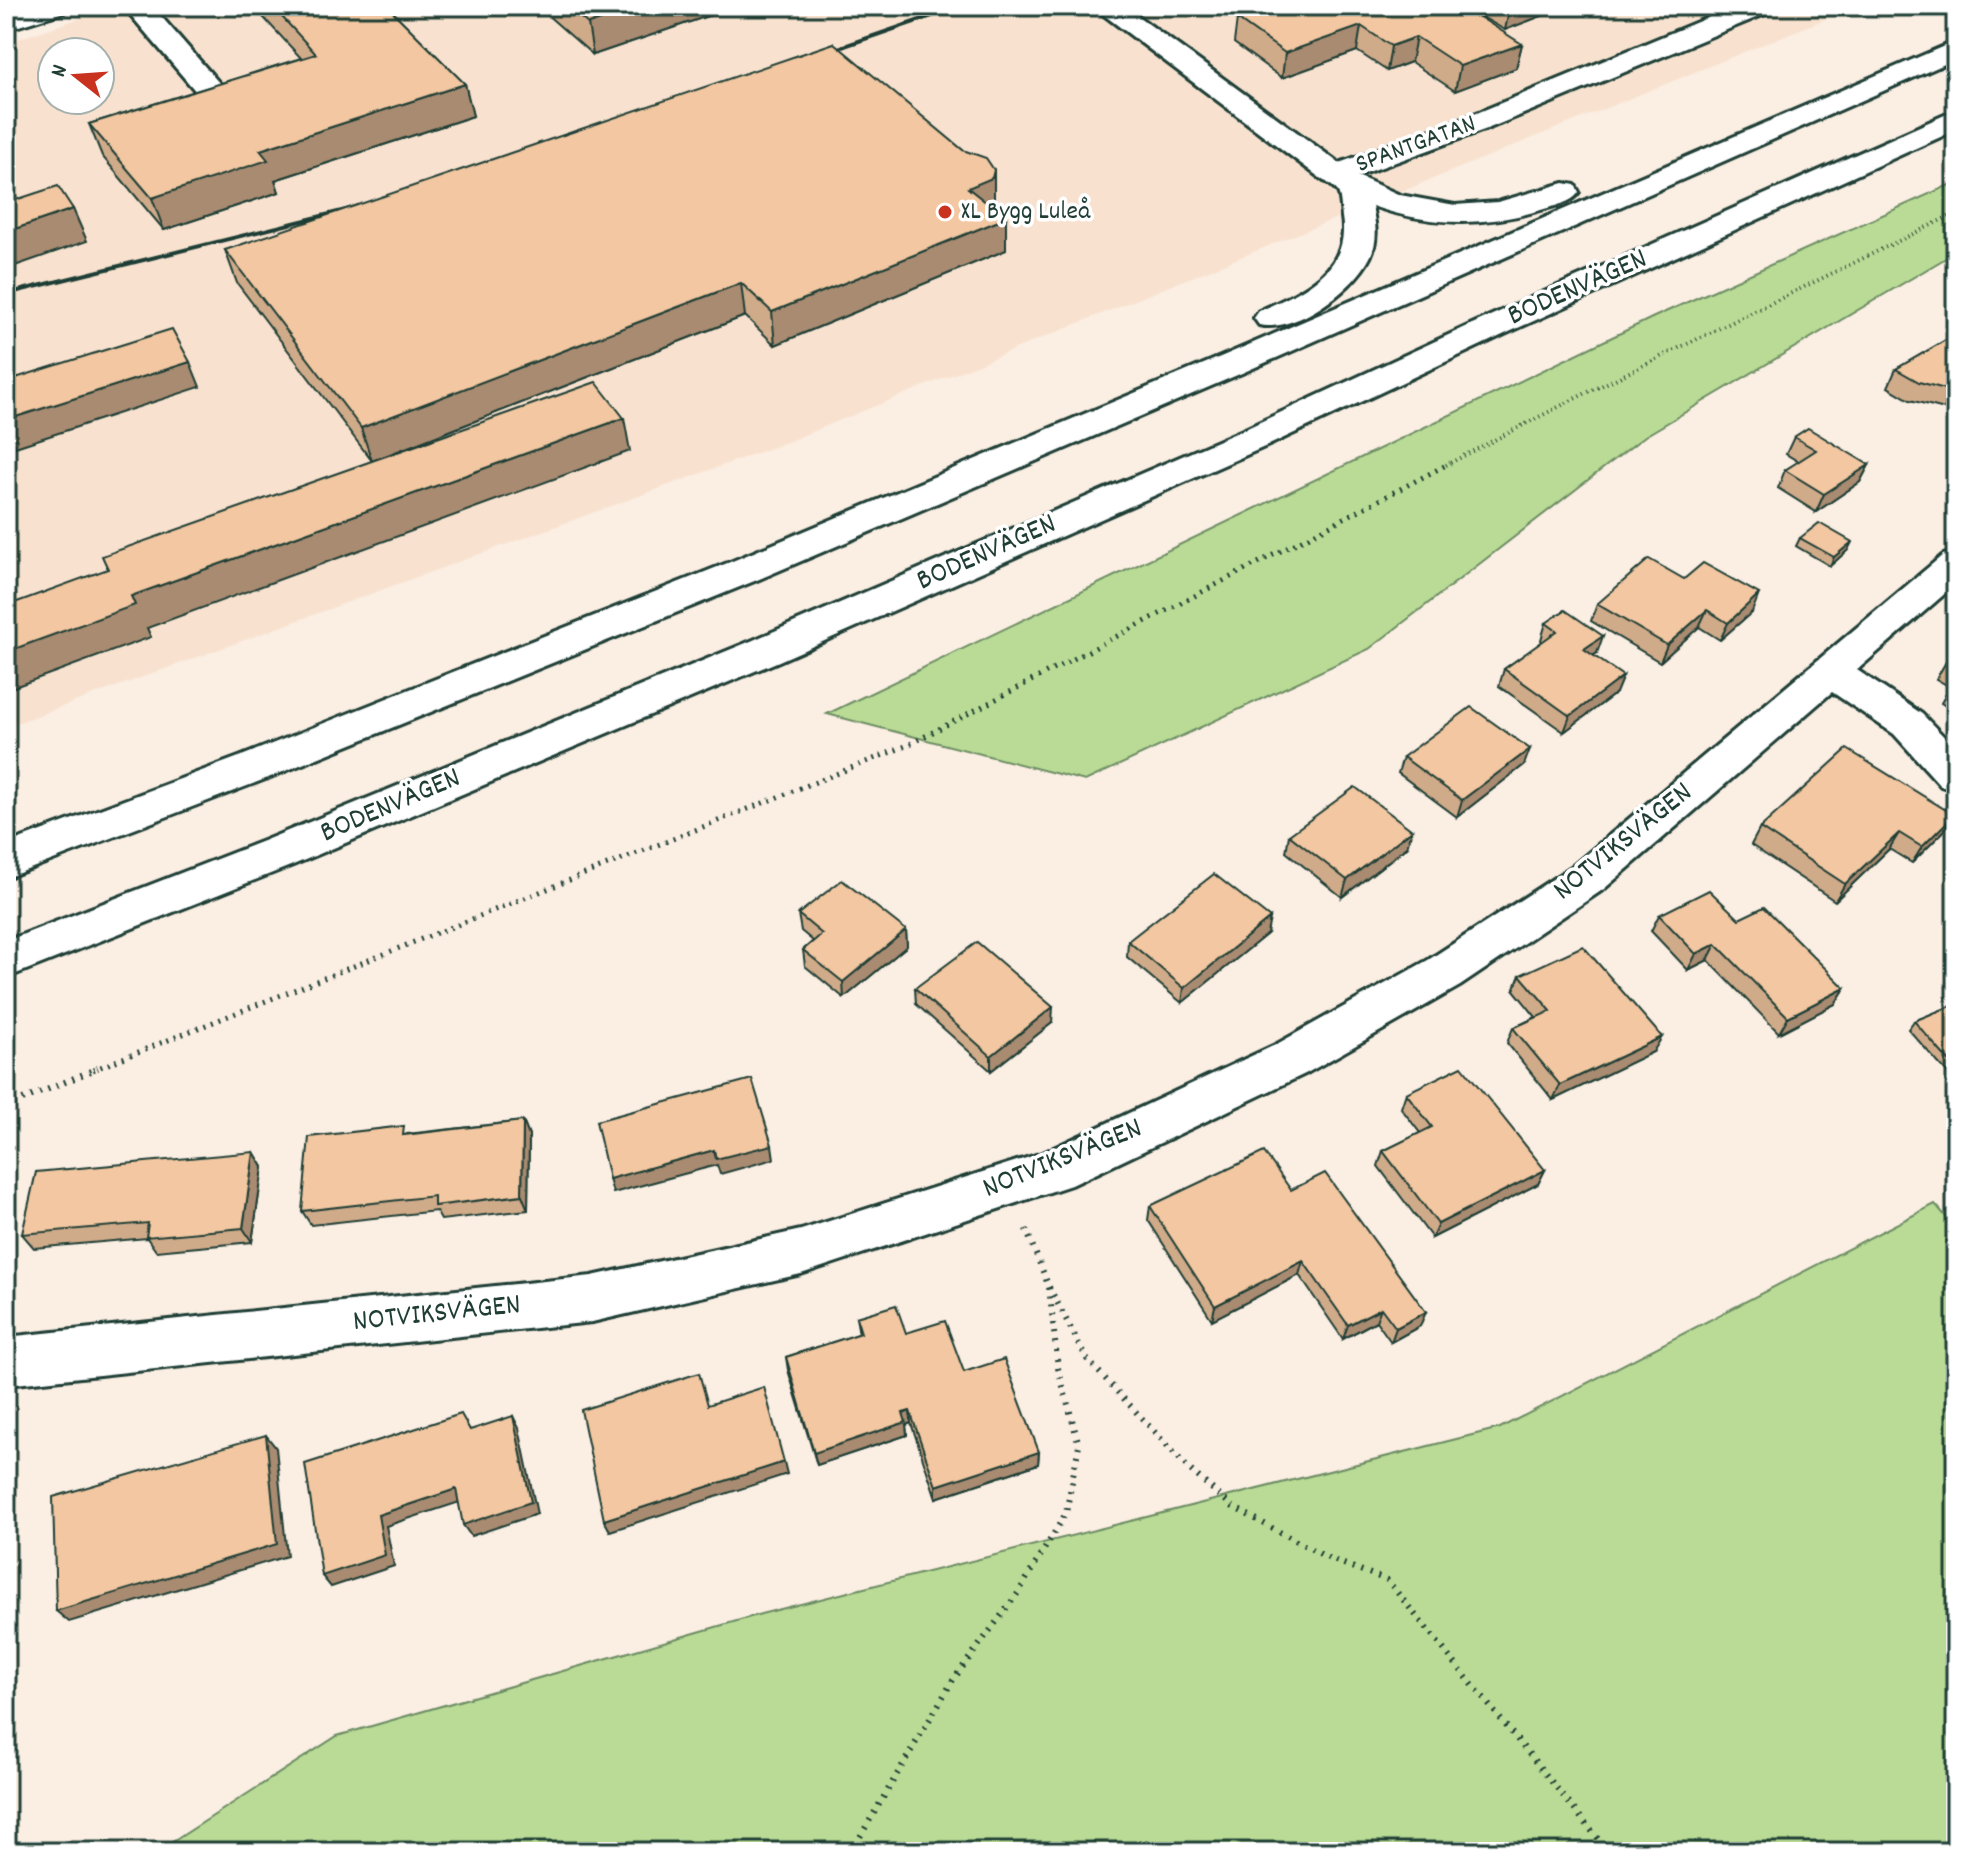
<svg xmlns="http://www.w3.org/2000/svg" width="1962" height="1858" font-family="Dekko,sans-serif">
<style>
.built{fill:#f8e2cf;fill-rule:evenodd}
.green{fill:#b9db95;stroke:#6c8c64;stroke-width:2}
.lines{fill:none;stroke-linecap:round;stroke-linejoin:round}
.minor-casing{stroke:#1f3d34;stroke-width:6}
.major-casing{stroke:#1f3d34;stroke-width:6}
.path-far2{stroke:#1f3d34;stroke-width:4;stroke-dasharray:1 4;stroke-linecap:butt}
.path-far1{stroke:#1f3d34;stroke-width:5;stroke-dasharray:2 6;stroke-linecap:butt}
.path{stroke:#1f3d34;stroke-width:6;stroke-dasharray:2 7;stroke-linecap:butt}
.minor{fill:#fff;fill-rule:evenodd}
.major{fill:#fff;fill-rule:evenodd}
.rail{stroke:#1f3d34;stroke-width:4}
.wall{fill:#d0ab8a;stroke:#1f3d34;stroke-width:2}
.shaded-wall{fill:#a98b71;stroke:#1f3d34;stroke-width:2}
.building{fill:#f2c7a1;stroke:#1f3d34;stroke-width:2}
.poi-dot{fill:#c8321e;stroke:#fff;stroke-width:3}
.labels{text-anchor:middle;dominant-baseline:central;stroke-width:7;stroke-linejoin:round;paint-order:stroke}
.far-street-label{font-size:26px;fill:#1f3d34;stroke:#fff}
.far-poi-label{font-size:26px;fill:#1f3d34;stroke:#fff;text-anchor:start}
.street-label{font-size:30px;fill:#1f3d34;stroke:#fff}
</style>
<rect width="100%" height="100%" fill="#fbeee3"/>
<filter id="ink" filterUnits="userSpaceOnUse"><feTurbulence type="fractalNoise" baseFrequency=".0125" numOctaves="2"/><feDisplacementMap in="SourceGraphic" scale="16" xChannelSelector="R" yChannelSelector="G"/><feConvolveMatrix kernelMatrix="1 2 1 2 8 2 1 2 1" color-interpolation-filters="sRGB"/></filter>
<g filter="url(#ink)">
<path class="built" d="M117,6h1740l-1070,436 -781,285v-684zM52,52h48v48h-48z"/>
<g class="green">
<polygon points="1956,182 1956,252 1645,436 1369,649 1085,781 827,714 1654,317"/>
<polygon points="1935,1204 1956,1228 1956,1852 157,1852 337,1736 761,1614 1500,1428"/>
</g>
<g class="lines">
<g class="minor-casing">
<g id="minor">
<polygon points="27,6 68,6 64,12 6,30 6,13"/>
<polygon points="123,6 152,6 227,92 232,98 227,104 175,119 165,116 160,110 165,104 198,94"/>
<polygon points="1092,6 1124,6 1339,163 1467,117 1736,6 1774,6 1770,12 1487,129 1335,184 1324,181"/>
<polygon points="1956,551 1956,584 1857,670 1922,714 1956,749 1956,790 1941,786 1894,734 1832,692 1604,889 1460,986 1307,1073 1074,1184 801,1274 592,1322 6,1385 6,1337 592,1276 801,1230 1045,1152 1275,1045 1428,960 1574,865 1943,555"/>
</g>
</g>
<g class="major-casing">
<g id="major">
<polygon points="1956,41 1956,59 1242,373 757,580 268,778 6,878 6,844 239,757 730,562 1218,358"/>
<polygon points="1956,110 1956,130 1507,333 1269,445 779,661 293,865 6,978 6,941 263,841 751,641 1245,429 1483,319"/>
<path d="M1335,166l65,29 55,10 43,-3 66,-19 11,2 4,7c-7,11 -25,14 -38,18 -58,17 -112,16 -169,-4 3,15 6,29 1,44 -11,35 -77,84 -114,75l-5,-7 5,-7c42,-19 92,-40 83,-94 -1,-7 -1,-20 -4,-25 -4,-6 -14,-10 -18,-17l4,-6z"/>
</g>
</g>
<polyline class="path-far2" points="1446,465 1570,401 1956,213"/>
<polyline class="path-far1" points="93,1070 906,746 1450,463"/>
<g class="path">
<polyline points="6,1107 98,1068"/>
<polyline points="1049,1287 1087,1359 1189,1469 1233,1507 1330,1559 1387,1580 1609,1852"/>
<polyline points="851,1852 953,1680 1018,1593 1066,1513 1079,1445 1058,1368 1049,1287 1026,1229"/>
</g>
<use href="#minor" class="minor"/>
<use href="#major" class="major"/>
<g class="rail">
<polyline points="821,54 961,6"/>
<polyline points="6,294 354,208"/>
</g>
</g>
<g class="wall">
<polygon points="253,6 387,6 465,84 473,116 275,180 279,192 164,230 102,156 89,124 301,58"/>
<polygon points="537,6 737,6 593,55"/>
<polygon points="1275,6 1522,44 1516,68 1455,91 1411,62 1387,71 1357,51 1282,78 1234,43 1237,19"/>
<polygon points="1463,6 1567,6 1505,30"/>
<polygon points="994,202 993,207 1006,250 775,345 745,316 372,461 237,283 225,250"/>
<polygon points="1956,334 1956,412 1910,400 1888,387 1896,369"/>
<polygon points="1794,437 1869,465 1860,482 1816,512 1778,488 1785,470 1799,462 1786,454"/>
<polygon points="1800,538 1848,550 1830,566 1796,546"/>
<polygon points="1684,579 1752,612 1720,640 1699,627 1660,662 1591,621 1597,604"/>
<polygon points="1546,623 1597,653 1593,656 1616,693 1564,732 1499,686 1504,669 1542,642 1541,640"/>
<polygon points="1956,653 1956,713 1941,703 1950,687 1936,679 1946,662"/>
<polygon points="1403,757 1524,765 1457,817 1398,773"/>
<polygon points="1760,828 1943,832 1912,863 1889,849 1835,901 1751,845"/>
<polygon points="1289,835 1407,847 1342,897 1286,852"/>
<polygon points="798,914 906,930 907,946 844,998 805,966 803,950 813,941 801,931"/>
<polygon points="1659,915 1739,919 1845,988 1835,1004 1779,1033 1708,960 1688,970 1651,931"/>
<polygon points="1267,934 1182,1003 1127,957 1128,941"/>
<polygon points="1520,975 1653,1052 1553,1100 1507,1043 1513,1028 1536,1017 1514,990"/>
<polygon points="915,988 1052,1023 991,1071 916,1004"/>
<polygon points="1956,1004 1956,1083 1908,1029 1914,1021"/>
<polygon points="1406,1093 1545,1170 1538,1184 1432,1238 1378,1166 1383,1151 1420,1133 1401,1108"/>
<polygon points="523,1121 529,1136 528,1210 441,1220 436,1211 311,1225 302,1211 407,1134"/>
<polygon points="254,1152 263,1167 252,1242 156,1251 147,1238 34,1248 22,1234"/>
<polygon points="1291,1190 1420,1326 1391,1342 1376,1321 1343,1339 1299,1275 1212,1320 1148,1220 1150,1206"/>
<polygon points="856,1317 906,1333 964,1372 1039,1452 1038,1464 936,1498 911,1423 906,1425 907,1435 817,1465 788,1370 786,1357 859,1334"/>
</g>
<g class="shaded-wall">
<polygon points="640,6 737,6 593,55 588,24"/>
<polygon points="1510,6 1567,6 1505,30"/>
<polygon points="1361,26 1357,51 1282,78 1285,53"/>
<polygon points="1416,37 1411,62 1387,71 1391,46"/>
<polygon points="1522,44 1516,68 1455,91 1460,66"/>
<polygon points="465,84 473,116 275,180 279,192 164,230 152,198 260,150"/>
<polygon points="994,170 994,202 992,210 968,188"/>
<polygon points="73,209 87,241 6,269 6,232"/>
<polygon points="1006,218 1006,250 775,345 772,312"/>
<polygon points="741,283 745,316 372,461 361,428"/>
<polygon points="190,362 200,387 6,450 6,420"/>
<polygon points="624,418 630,451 147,628 151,637 6,690 6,652 131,596"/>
<polygon points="1869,465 1860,482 1816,512 1824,494"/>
<polygon points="1852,542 1848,550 1830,566 1834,557"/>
<polygon points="1759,594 1752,612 1720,640 1728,623"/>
<polygon points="1707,610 1699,627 1660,662 1667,645"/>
<polygon points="1603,636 1597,653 1578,666 1584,649"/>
<polygon points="1623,676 1616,693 1564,732 1570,716"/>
<polygon points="1530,749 1524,765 1457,817 1462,800"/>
<polygon points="1954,815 1943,832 1912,863 1922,847"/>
<polygon points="1412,830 1407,847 1342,897 1347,880"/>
<polygon points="1899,833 1889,849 1835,901 1845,884"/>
<polygon points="1270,918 1267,934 1182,1003 1184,988"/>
<polygon points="906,930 907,946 844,998 843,982"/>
<polygon points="1716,944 1708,960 1688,970 1696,954"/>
<polygon points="1845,988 1835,1004 1779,1033 1788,1017"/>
<polygon points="1053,1007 1052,1023 991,1071 991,1056"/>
<polygon points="1662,1037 1653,1052 1553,1100 1560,1085"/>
<polygon points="523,1121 529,1136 528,1210 522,1195"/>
<polygon points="772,1145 774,1159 720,1174 717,1165 613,1193 609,1179 714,1150"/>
<polygon points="254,1152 263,1167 252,1242 243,1228"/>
<polygon points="1545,1170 1538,1184 1432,1238 1438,1224"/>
<polygon points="1303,1261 1299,1275 1212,1320 1215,1306"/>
<polygon points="1381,1308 1376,1321 1343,1339 1348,1325"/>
<polygon points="1426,1312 1420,1326 1391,1342 1396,1328"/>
<polygon points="910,1411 911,1423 906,1425 907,1435 817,1465 814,1453"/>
<polygon points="513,1416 519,1428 537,1514 471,1536 463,1525"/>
<polygon points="266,1435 276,1448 287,1556 69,1622 56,1611"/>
<polygon points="1039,1452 1038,1464 936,1498 936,1486"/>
<polygon points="784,1462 787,1474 610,1531 604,1520"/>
<polygon points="456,1489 463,1501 386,1526 394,1566 331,1587 322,1576 378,1515"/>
</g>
<g class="building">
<polygon points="272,6 387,6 465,84 260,150 268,160 152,198 89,124 316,54"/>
<polygon points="567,6 640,6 588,24"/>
<polygon points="1275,6 1462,6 1522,44 1460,66 1416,37 1391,46 1361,26 1285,53 1237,19"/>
<polygon points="834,43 963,150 986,158 994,170 992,178 968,188 1006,218 772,312 741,283 361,428 225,250"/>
<polygon points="58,186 73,209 6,232 6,203"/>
<polygon points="172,329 190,362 6,420 6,381"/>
<polygon points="1956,334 1956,392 1919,382 1896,369"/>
<polygon points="596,382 624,418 131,596 135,605 6,652 6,606 108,569 102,556"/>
<polygon points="1808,428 1869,465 1824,494 1785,470 1816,450 1794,437"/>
<polygon points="1819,523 1852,542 1834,557 1800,538"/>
<polygon points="1649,559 1684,579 1703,563 1759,594 1728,623 1707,610 1667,645 1597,604"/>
<polygon points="1565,610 1603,636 1584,649 1623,676 1570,716 1504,669 1557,631 1546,623"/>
<polygon points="1956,653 1956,668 1946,662"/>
<polygon points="1956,682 1956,690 1951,686"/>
<polygon points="1471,707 1530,749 1462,800 1403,757"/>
<polygon points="1847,749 1954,815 1922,847 1899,833 1845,884 1760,828"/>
<polygon points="1355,787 1412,830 1347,880 1289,835"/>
<polygon points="1214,874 1270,918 1184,988 1128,941"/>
<polygon points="842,880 906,930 843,982 803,950 822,934 798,914"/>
<polygon points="1709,890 1739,919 1764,907 1845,988 1788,1017 1716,944 1696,954 1659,915"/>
<polygon points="977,942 1053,1007 991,1056 915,988"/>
<polygon points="1583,946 1662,1037 1560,1085 1513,1028 1551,1011 1520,975"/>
<polygon points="1956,1004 1956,1069 1914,1021"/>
<polygon points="1462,1066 1545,1170 1438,1224 1383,1151 1432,1127 1406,1093"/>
<polygon points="752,1079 772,1145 716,1159 714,1150 609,1179 596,1121"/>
<polygon points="523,1121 522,1195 434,1206 434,1196 302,1211 309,1137 404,1126 403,1135"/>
<polygon points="254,1152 243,1228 146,1237 148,1223 22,1234 36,1172"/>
<polygon points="1264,1152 1291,1190 1325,1173 1426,1312 1396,1328 1381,1308 1348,1325 1303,1261 1215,1306 1150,1206"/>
<polygon points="896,1305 906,1333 945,1321 964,1372 1004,1359 1039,1452 936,1486 910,1411 903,1413 906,1422 814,1453 786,1357 861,1333 856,1317"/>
<polygon points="699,1373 708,1405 764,1387 784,1462 604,1520 581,1410"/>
<polygon points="461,1414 470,1430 513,1416 531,1502 463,1525 456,1489 378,1515 385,1555 322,1576 305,1464"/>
<polygon points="266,1435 277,1544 56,1611 53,1497"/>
</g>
</g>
<circle class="poi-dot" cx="945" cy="212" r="8"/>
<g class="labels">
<g class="far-street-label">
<text transform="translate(1416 145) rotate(-20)">SPANTGATAN</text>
</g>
<g class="far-poi-label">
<text x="961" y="212">XL Bygg Luleå</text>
</g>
<g class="street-label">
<text transform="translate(1578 289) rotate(-24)">BODENVÄGEN</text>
<text transform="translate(987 554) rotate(-24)">BODENVÄGEN</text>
<text transform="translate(391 807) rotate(-23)">BODENVÄGEN</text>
<text transform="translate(1624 843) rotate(-39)">NOTVIKSVÄGEN</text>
<text transform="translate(1063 1160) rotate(-22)">NOTVIKSVÄGEN</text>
<text transform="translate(437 1315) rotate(-6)">NOTVIKSVÄGEN</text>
</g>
</g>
<rect width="1962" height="1858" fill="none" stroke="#fff" stroke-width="32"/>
<rect x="16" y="16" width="1930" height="1826" fill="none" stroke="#1f3d34" stroke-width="3" filter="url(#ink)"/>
<g transform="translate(76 76) rotate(287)"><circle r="38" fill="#ffffff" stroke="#a5b1ae" stroke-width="2"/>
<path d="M0-6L14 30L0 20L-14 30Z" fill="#c8321e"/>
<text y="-12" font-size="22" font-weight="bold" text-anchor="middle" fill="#1f3d34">N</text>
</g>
</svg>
